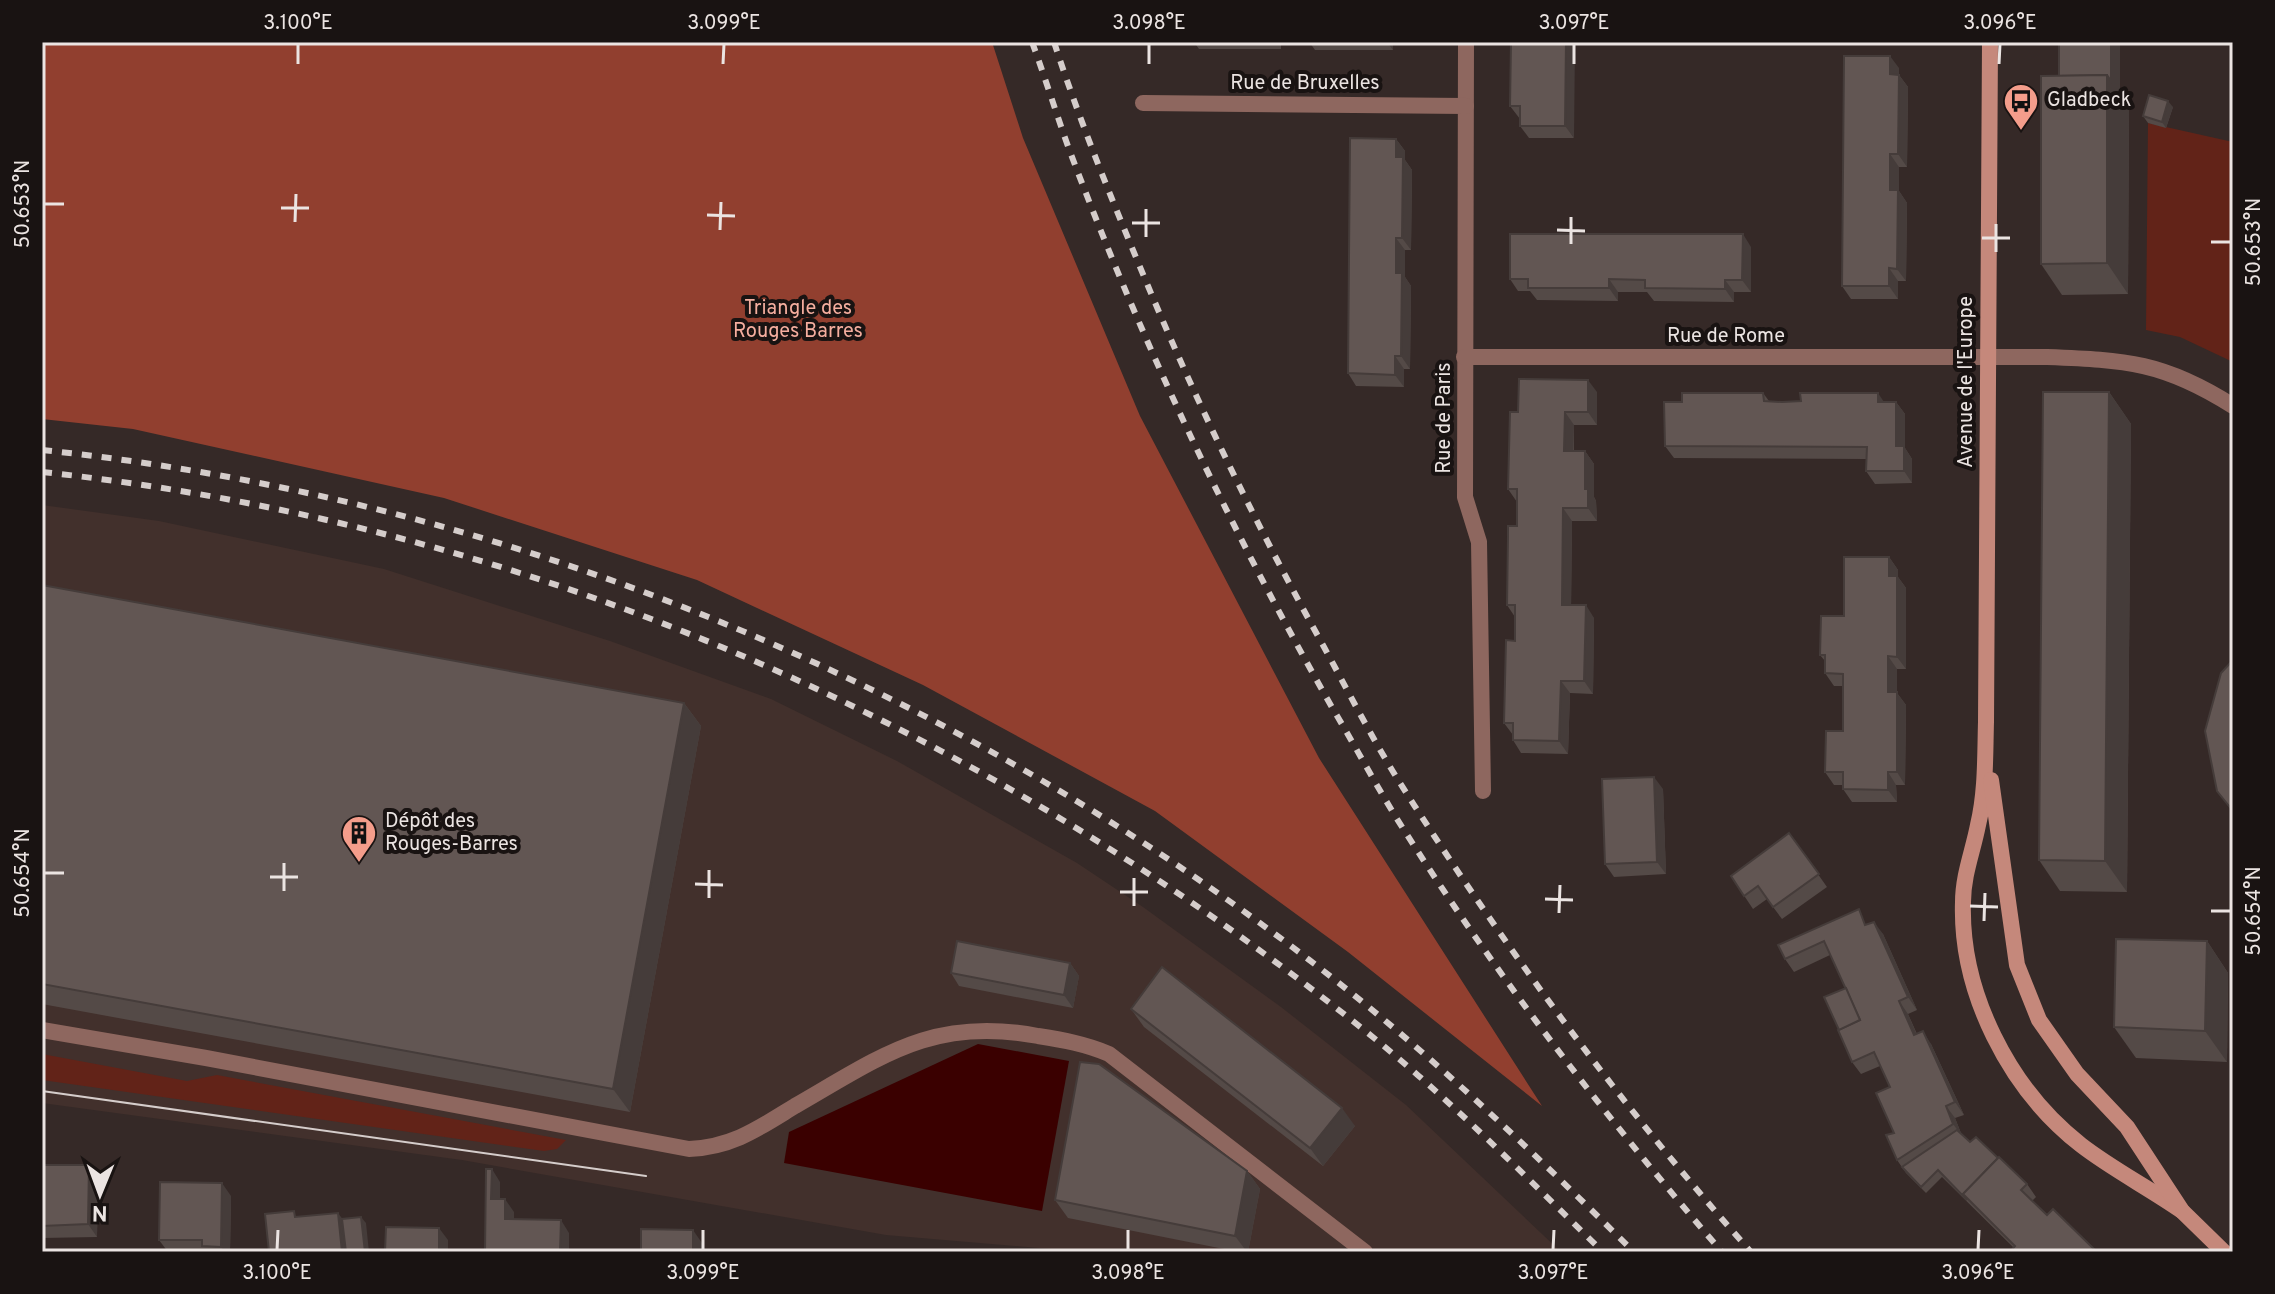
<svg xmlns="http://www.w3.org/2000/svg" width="2275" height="1294" font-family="Overpass,sans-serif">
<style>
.built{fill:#42302c}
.green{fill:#622318}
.forest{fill:#913f2f}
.water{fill:#3a0000}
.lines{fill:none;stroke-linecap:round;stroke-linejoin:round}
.lane{stroke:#8e675f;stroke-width:16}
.street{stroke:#8e675f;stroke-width:16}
.secondary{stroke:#c5887b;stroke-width:16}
.tram{stroke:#d5cdcb;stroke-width:2}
.rail{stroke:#d5cdcb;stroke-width:6;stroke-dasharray:10 10;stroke-linecap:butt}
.wall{fill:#544a47}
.shaded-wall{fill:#453c3a}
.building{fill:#625653;stroke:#453c3a;stroke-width:2}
.ticks{fill:none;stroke:#ebe4e2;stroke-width:3}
.labels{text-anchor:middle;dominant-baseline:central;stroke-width:8;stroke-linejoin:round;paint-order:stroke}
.street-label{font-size:20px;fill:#ebe4e2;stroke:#191312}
.poi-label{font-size:20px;fill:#ebe4e2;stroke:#191312;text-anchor:start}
.park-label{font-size:20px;fill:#f5ae9f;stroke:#191312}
.neatline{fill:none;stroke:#ebe4e2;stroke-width:3}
.ticks-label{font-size:20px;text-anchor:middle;fill:#ebe4e2}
</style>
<rect width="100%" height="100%" fill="#352927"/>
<polygon class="built" points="42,505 159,521 384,569 610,641 771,699 897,761 1077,863 1143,907 1281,1007 1406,1105 1561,1252 1085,1252 886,1235 462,1160 42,1103"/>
<g class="green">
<polygon points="2148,123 2233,142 2233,362 2180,337 2146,330"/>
<polygon points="42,1054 187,1081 217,1075 566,1140 557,1149 544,1151 42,1080"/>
</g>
<polygon class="forest" points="42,42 992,42 1023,138 1140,416 1319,758 1542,1106 1348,952 1155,811 923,685 697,580 444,498 133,429 42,419"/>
<polygon class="water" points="978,1044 1069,1061 1042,1211 784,1163 789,1132"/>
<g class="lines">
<path class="lane" d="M42,1030l164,28 483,91c44,-2 70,-21 106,-43 87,-50 138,-90 243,-70 25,4 48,8 71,18l256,198"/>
<g class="street">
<polyline points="1466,42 1465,497 1479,542 1483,791"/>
<polyline points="1143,103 1466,106"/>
<path d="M1464,357h583c79,3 117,5 186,49"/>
</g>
<g class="secondary">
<path d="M1990,42l-4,680c-1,34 0,70 -8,103 -5,26 -15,50 -15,77 -3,90 46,187 118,243 31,24 68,43 101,66"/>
<polyline points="1991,780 2017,965 2039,1020 2077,1074 2127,1127 2182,1211 2224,1252"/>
</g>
<polyline class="tram" points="42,1091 646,1176"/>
<g class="rail">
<path d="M1032,42c13,35 24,71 37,107 73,194 161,380 264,560 24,40 46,82 71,121 95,149 203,289 318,422"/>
<path d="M1054,42c27,83 60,163 94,244 52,124 111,244 176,361 25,46 49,93 76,136 105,165 221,323 351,469"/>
<path d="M42,450c457,48 901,229 1266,509 117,89 222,190 326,293"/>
<path d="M42,472c493,53 948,256 1332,566 81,66 154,141 229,214"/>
</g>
</g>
<g class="wall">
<polygon points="1194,42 1430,42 1430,43 1393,43 1393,50 1315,50 1310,43 1281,43 1281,49 1199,49"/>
<polygon points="1511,42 1574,138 1529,138 1520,126 1520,119 1510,106"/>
<polygon points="1899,68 1899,75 1908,87 1907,167 1899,167 1899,191 1907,203 1906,281 1898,281 1898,299 1851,299 1842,286"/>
<polygon points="2120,94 2129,106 2128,294 2062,295 2041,264"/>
<polygon points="2173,107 2166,128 2148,123 2143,116"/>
<polygon points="1396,139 1405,151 1405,160 1412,170 1411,250 1405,250 1404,268 1405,277 1411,286 1410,369 1404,369 1404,387 1356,386 1348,373"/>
<polygon points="1751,247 1751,292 1734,292 1734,302 1654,301 1647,292 1618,292 1618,301 1537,300 1530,291 1518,291 1510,279"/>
<polygon points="1597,392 1597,425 1574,425 1574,451 1585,451 1594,464 1594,497 1596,501 1597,521 1572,521 1571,605 1594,618 1593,694 1570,693 1568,754 1521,753 1513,740 1513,735 1504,723 1515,641 1515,617 1507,605 1517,526 1517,502 1508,489 1518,412"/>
<polygon points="2109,392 2131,424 2127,892 2060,891 2039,860"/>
<polygon points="1763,393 1769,401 1896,402 1905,414 1905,448 1912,459 1912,483 1875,484 1866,471 1866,459 1674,458 1665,446 1682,402"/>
<polygon points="1889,557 1898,570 1898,577 1906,588 1906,669 1897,669 1897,693 1906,705 1905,785 1896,785 1897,802 1852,802 1843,789 1843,785 1834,785 1825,772 1843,731 1843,686 1834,686 1825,673 1825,661 1820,655 1844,616"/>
<polygon points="42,585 684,703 701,726 630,1112 42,1004"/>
<polygon points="1663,789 1666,874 1614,877 1605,864"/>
<polygon points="1789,833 1827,887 1782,919 1767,899 1753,909 1731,876"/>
<polygon points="1868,924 1883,934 1917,1010 1908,1014 1917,1034 1931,1044 1964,1115 1955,1118 1961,1133 1970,1142 2027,1184 2036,1197 2032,1201 2047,1215 2014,1248 1942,1177 1926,1193 1906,1173 1897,1160 1894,1133 1890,1087 1880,1066 1861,1074 1852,1062 1839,1030 1846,988 1830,955 1794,972 1785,959 1778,945"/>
<polygon points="2207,941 2228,973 2227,1062 2136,1058 2114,1027"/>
<polygon points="1070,963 1079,976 1073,1008 959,986 951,973"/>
<polygon points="1131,1009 1355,1126 1323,1166 1144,1027"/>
<polygon points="42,1165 89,1165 98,1178 97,1237 42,1238"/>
<polygon points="1247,1171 1260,1189 1248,1252 1239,1252 1068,1218 1055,1200"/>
<polygon points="231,1196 230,1252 168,1252 159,1240"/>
</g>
<g class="shaded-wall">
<polygon points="1387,42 1393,43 1393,50"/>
<polygon points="1566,42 1575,42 1574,138 1565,126"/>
<polygon points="2111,42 2120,42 2120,94 2129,106 2128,294 2107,263 2107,75"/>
<polygon points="1890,56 1899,68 1899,75 1908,87 1907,167 1898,154 1890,74"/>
<polygon points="2168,101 2173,107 2166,128 2162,122"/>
<polygon points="1396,139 1405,151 1405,160 1412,170 1411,250 1402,238"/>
<polygon points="1890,154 1899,167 1899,191 1907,203 1906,281 1897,269 1890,190"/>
<polygon points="1743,234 1751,247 1751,292 1742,280"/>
<polygon points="1396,238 1405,250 1405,277 1411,286 1410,369 1401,356 1396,273"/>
<polygon points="1889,268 1898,281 1898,299 1889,286"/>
<polygon points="1609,279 1618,292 1618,301 1609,288"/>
<polygon points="1725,280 1734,292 1734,302 1725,289"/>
<polygon points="1395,356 1404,369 1404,387 1395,375"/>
<polygon points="1588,380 1597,392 1597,425 1588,412"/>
<polygon points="2109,392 2131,424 2127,892 2105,861"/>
<polygon points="1878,393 1886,405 1878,402"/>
<polygon points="1896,402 1905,414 1905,448 1912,459 1912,483 1904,471 1896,446"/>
<polygon points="1565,412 1574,425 1573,463 1564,451"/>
<polygon points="1585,451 1594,464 1594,497 1596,501 1597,521 1588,508 1585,489"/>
<polygon points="1563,508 1572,521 1571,617 1562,605"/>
<polygon points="1889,557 1898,570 1898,577 1906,588 1906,669 1897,657 1889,576"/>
<polygon points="1586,605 1594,618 1593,694 1584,681"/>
<polygon points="1888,656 1897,669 1897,693 1906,705 1905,785 1897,772 1888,692"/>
<polygon points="1561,681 1570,693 1568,754 1559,741"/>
<polygon points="684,703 701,726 630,1112 613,1089"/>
<polygon points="1888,772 1896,785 1897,802 1888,790"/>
<polygon points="1654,777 1663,789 1666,874 1657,862"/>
<polygon points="1874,922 1883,934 1917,1010 1908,997"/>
<polygon points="2207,941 2228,973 2227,1062 2205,1031"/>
<polygon points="1070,963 1079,976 1073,1008 1064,995"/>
<polygon points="1899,1001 1908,1014 1922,1047 1914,1035"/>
<polygon points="1923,1031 1931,1044 1964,1115 1955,1102"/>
<polygon points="1946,1106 1955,1118 1962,1136 1953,1124"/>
<polygon points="1342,1108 1355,1126 1323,1166 1310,1148"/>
<polygon points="89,1165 98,1178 97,1237 88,1224"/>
<polygon points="492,1169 500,1182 500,1211 491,1199"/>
<polygon points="1247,1171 1260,1189 1248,1252 1247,1252 1235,1236"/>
<polygon points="222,1183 231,1196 230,1252 225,1252 221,1247"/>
<polygon points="505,1199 514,1212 514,1232 505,1219"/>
<polygon points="338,1213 347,1225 349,1252 342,1252"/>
<polygon points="361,1217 366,1223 369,1252 365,1252"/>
<polygon points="561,1220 569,1233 569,1252 560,1252"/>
<polygon points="439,1228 448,1240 448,1252 439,1252"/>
<polygon points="693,1230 702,1243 702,1252 693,1252"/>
</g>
<g class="building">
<polygon points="1511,42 1566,42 1565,126 1520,126 1520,106 1510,106"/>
<polygon points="2059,42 2111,42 2111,81 2107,75 2059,76"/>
<polygon points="1844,56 1890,56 1890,74 1899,75 1898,154 1890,154 1890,190 1898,190 1897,269 1889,268 1889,286 1842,286"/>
<polygon points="2107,75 2107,263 2041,264 2041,76"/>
<polygon points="2149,95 2168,101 2162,122 2143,116"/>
<polygon points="1350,138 1396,139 1396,157 1403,157 1402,238 1396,238 1396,273 1402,273 1401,356 1395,356 1395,375 1348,373"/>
<polygon points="1510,234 1743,234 1742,280 1725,280 1725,289 1645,288 1645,280 1609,279 1609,288 1528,288 1528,279 1510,279"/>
<polygon points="1519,379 1588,380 1588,412 1565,412 1564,451 1585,451 1585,489 1588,489 1588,508 1563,508 1562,605 1586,605 1584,681 1561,681 1559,741 1513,740 1513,723 1504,723 1506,640 1515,641 1515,605 1507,605 1508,536 1508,526 1517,526 1517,489 1508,489 1510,412 1518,412"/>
<polygon points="2043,392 2109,392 2105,861 2039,860"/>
<polygon points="1682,393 1763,393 1764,401 1782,402 1801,401 1800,393 1878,393 1878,402 1896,402 1896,446 1904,446 1904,471 1866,471 1867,447 1665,446 1664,402 1682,402"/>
<polygon points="1844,557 1889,557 1889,576 1897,576 1897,657 1888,656 1888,692 1897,692 1897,772 1888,772 1888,790 1843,789 1843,772 1825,772 1826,731 1843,731 1843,674 1825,673 1825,655 1820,655 1821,616 1844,616"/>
<polygon points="42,585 684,703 613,1089 42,984"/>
<polygon points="2233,660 2233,811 2217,791 2205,731 2221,673"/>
<polygon points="1654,777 1657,862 1605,864 1602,779"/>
<polygon points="1789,833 1819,874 1773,907 1758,886 1744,896 1731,876"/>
<polygon points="1859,909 1865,925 1874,922 1908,997 1899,1001 1914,1035 1923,1031 1955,1102 1946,1106 1953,1124 1897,1160 1886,1135 1894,1133 1876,1093 1890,1087 1874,1052 1852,1062 1838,1030 1860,1020 1824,941 1785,959 1778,945"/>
<polygon points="2116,939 2207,941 2205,1031 2114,1027"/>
<polygon points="957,941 1070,963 1064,995 951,973"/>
<polygon points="1162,967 1342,1108 1310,1148 1131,1009"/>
<polygon points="1846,988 1860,1020 1839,1030 1824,997"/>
<polygon points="1080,1062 1099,1064 1247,1171 1235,1236 1055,1200"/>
<polygon points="1957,1130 1970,1142 1976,1137 1998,1158 1963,1194 1967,1200 1938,1170 1921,1187 1902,1167"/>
<polygon points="1999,1157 2027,1184 2021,1190 2047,1215 2053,1209 2097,1252 2010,1252 2015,1246 1963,1194"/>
<polygon points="42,1165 89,1165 88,1224 42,1226"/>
<polygon points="486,1169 492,1169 491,1199 505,1199 505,1219 561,1220 560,1252 485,1252"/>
<polygon points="160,1182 222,1183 221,1247 202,1246 202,1240 159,1240"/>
<polygon points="294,1211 295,1217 338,1213 342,1252 269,1252 265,1214"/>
<polygon points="361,1217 365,1252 346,1252 342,1219"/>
<polygon points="386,1227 439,1228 439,1252 385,1252"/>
<polygon points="641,1229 693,1230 693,1252 641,1252"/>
</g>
<path class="ticks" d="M298,64v-20M723,64l1,-20M1149,64v-20M1574,64v-20M1999,64l1,-20M44,204h20M281,208h28M707,215l28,1M295,222l1,-28M1132,223h28M720,230l1,-28M1557,230l28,1M1146,237v-28M1982,238h28M2211,242h20M1571,244v-27M1996,252v-28M44,873h20M270,877h28M695,884l28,1M284,891v-28M1120,892h28M709,898v-28M1545,899l28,1M1134,906v-28M1970,906l28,1M2211,911h20M1559,913l1,-28M1984,921l1,-28M277,1250l1,-20M703,1250v-20M1128,1250v-20M1553,1250l1,-20M1978,1250l1,-20"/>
<defs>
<g id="bus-pin" transform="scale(1.8)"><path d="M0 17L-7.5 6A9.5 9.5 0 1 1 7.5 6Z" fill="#f49d8b" stroke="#191312"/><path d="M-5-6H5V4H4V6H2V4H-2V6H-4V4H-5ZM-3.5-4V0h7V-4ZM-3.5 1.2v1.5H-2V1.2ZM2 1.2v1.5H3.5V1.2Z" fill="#111"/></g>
<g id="building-pin" transform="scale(1.8)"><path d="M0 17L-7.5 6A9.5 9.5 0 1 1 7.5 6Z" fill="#f49d8b" stroke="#191312"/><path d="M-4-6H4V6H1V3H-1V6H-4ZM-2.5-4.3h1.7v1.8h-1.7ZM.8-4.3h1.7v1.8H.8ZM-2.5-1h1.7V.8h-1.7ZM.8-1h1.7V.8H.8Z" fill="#111"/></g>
</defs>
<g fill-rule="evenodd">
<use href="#bus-pin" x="2021" y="101"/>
<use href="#building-pin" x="359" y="833"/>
</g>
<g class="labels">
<g class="street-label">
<text x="1305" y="84">Rue de Bruxelles</text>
<text x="1726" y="337">Rue de Rome</text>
<text transform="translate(1967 382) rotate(-90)">Avenue de l'Europe</text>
<text transform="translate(1445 418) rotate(-90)">Rue de Paris</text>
</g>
<g class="poi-label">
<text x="2047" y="101">Gladbeck</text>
<text x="385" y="822">Dépôt des<tspan x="385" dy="23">Rouges-Barres</tspan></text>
</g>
<g class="park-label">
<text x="798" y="309">Triangle des<tspan x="798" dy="23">Rouges Barres</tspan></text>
</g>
</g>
<rect width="2275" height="1294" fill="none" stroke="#191312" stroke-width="88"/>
<g transform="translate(100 1194) rotate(181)" stroke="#191312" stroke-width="6" paint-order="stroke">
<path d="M0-6L14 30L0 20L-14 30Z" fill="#ebe4e2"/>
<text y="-12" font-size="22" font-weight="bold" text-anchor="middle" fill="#ebe4e2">N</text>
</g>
<rect x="44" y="44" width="2187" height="1206" class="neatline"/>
<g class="ticks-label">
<text x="298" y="29">3.100°E</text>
<text x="724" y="29">3.099°E</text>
<text x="1149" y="29">3.098°E</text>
<text x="1574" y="29">3.097°E</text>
<text x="2000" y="29">3.096°E</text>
<text transform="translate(22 204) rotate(-90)" y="7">50.653°N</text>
<text transform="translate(2253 242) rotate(-90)" y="7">50.653°N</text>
<text transform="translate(22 873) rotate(-90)" y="7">50.654°N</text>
<text transform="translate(2253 911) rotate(-90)" y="7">50.654°N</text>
<text x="277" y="1279">3.100°E</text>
<text x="703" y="1279">3.099°E</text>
<text x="1128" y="1279">3.098°E</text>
<text x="1553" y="1279">3.097°E</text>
<text x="1978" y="1279">3.096°E</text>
</g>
</svg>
